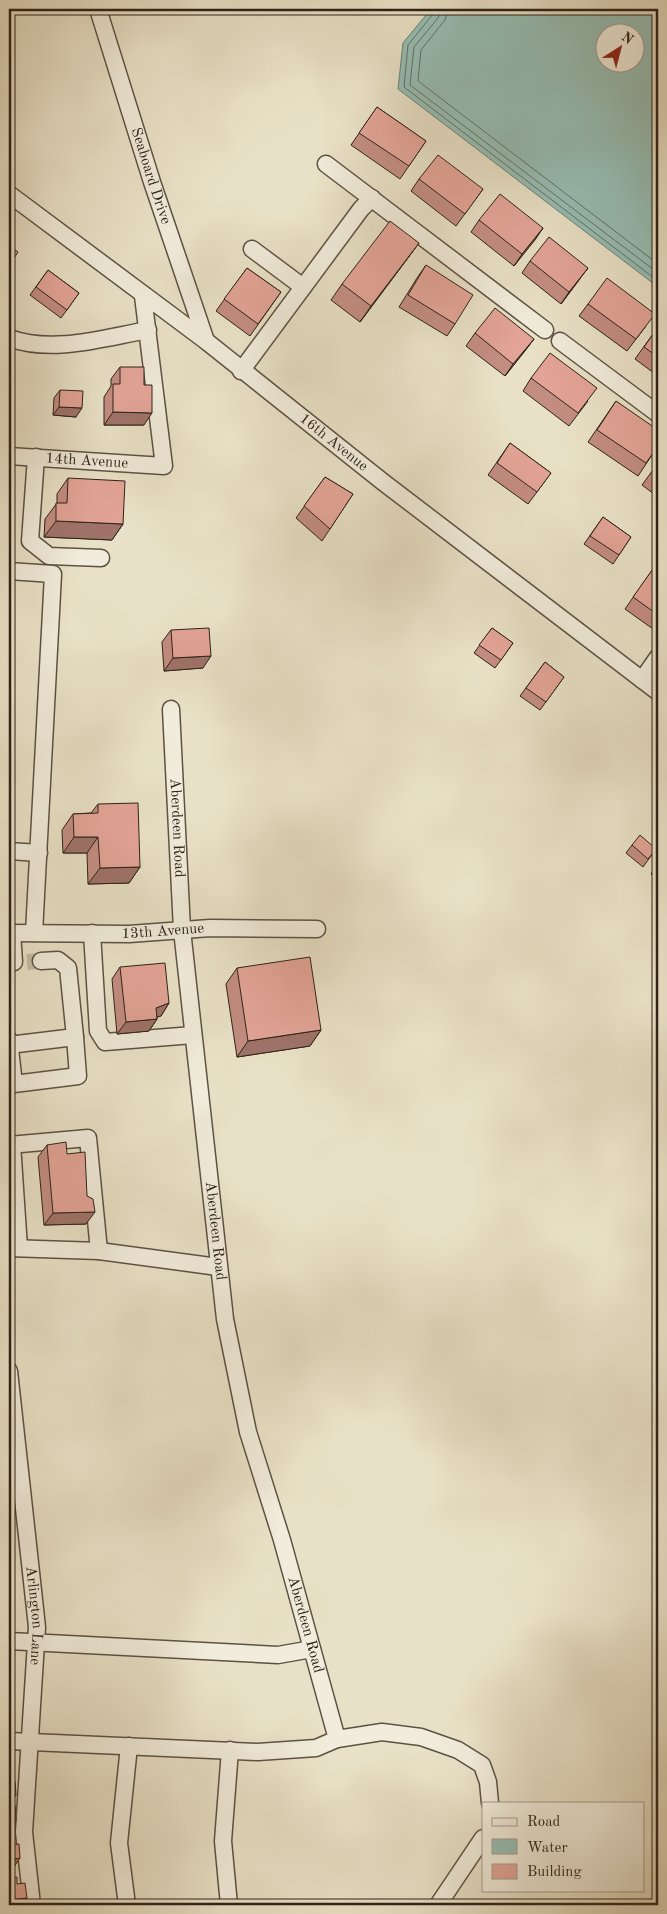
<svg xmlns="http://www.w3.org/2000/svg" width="667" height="1914" font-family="'Old Standard TT',serif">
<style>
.water{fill:#97beb4;stroke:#6d8076;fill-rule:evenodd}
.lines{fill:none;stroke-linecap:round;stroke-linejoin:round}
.shore{stroke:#627066;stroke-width:1}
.minor-tunnel{stroke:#c3bba4;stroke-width:16;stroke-dasharray:16 8;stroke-linecap:butt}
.minor-casing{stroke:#5c5244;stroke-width:19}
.minor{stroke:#f1ecdb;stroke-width:16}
.wall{fill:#c38d82;stroke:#2d2218}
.shaded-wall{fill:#9f736a;stroke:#2d2218}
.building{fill:#e3a497;stroke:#2d2218}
.labels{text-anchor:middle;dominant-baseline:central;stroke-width:4;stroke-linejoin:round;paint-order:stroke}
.street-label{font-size:15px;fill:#2d2218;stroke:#f1ecdb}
</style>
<rect width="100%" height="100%" fill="#e9e1c7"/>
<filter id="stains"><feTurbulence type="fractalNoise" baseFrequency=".004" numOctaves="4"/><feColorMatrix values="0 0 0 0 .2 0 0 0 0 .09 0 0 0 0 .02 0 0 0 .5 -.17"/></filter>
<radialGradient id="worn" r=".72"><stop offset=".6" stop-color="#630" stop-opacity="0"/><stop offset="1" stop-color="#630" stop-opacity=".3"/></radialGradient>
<path class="water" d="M431,9h227v278l-260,-198 5,-46zM604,32h30v30h-30z"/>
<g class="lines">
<g class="shore">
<polyline points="434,9 433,14 408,45 404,87 658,281"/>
<polyline points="441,9 438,18 414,47 410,85 658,273"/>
<polyline points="448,9 445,20 421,50 418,81 658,264"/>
</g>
<polyline class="minor-tunnel" points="27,962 41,961"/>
<g class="minor-casing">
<g id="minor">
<path id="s1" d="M98,9l54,173 54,159"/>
<polyline points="326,164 545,330"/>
<path id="s2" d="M9,194l197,147 177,141 275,210"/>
<polyline points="252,249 303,287"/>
<path d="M9,338c44,16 94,0 139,-8"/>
<polyline points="560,341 658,414"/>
<polyline points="241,371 361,209 372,198"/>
<path id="s3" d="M9,456l155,10 -21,-170"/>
<polyline points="36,457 30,541 49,556 101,558"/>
<polyline points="9,571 53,574 34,933"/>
<polyline points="642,680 658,657"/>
<path id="s4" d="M171,709l11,221 43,389 23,113 34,108 55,199"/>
<polyline points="9,851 39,853"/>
<path id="s5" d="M9,933l120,1 81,-6 107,1"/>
<polyline points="12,933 14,962"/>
<polyline points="92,933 98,1031 105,1042 193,1035"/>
<polyline points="9,1040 14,1084 78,1076 75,1037"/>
<polyline points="9,1045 75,1037 68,968 58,960 41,961"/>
<polyline points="12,1144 19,1248"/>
<polyline points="9,1145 88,1138 99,1251 9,1248"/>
<polyline points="99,1251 218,1267"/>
<path id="s6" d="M9,1371l28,256 -13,205 8,73"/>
<polyline points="9,1641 278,1655 312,1649"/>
<polyline points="9,1741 258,1752 316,1748 337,1739 382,1732 421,1737 458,1750 482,1765 488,1782 490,1803"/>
<polyline points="127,1905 119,1843 129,1746"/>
<polyline points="229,1905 223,1841 230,1750"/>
<polyline points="438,1905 483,1838"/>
</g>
</g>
<use href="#minor" class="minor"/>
</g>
<g class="wall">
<polygon points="377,107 426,141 400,179 351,145"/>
<polygon points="419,179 483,189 456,226 411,191"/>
<polygon points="479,220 543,228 514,266 471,232"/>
<polygon points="419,243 360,322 331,300 342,284"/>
<polygon points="530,261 579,280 561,304 522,273"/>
<polygon points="426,265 455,324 447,336 399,307 417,278"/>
<polygon points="247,268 281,292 250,336 216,311"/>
<polygon points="48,270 79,293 61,318 30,295"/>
<polygon points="588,304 646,326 627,351 579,316"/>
<polygon points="658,327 658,376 635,359"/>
<polygon points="475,333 534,339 505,376 466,346"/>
<polygon points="120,367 144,425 104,425 104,397 111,386 111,379"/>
<polygon points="531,378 588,401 569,426 523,391"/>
<polygon points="60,390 76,417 53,415 54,398"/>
<polygon points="616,401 658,446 638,476 588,442"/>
<polygon points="510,443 551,473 528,504 488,475"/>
<polygon points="658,463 658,497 642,485"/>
<polygon points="325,477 353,494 322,541 296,518"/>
<polygon points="68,478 123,524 112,540 44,537 45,519 57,503 57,494"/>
<polygon points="603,517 631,537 613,564 584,544"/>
<polygon points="655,566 658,568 658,622 653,629 625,609"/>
<polygon points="492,628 513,643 495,668 474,653"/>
<polygon points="171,630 203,668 164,671 162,642"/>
<polygon points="545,662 564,677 540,710 520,696"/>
<polygon points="98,804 140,867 129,883 88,884 87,853 63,853 62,830 73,814 91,813"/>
<polygon points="632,845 656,849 643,867 626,853"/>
<polygon points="658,863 658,879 651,874"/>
<polygon points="120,967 169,1003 161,1016 157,1017 157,1019 149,1031 117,1034 112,979"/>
<polygon points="237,968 321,1030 310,1046 237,1057 226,984"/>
<polygon points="47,1145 67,1154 87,1196 86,1224 44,1225 38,1157"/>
</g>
<g class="shaded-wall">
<polygon points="543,228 535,240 514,266 522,254"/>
<polygon points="419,243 408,258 360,322 371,306"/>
<polygon points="588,268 561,304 569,292"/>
<polygon points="534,339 525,351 505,376 513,364"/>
<polygon points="59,407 82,408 76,417 53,415"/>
<polygon points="113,412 152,413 144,425 104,425"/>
<polygon points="56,521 123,524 112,540 44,537"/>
<polygon points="211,656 203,668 164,671 173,658"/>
<polygon points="74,837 98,837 87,853 63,853"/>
<polygon points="140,867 129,883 88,884 100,868"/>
<polygon points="169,1003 161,1016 147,1020 156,1008"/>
<polygon points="157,1019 149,1031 117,1034 126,1022"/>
<polygon points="321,1030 310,1046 237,1057 248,1041"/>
<polygon points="95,1212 86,1224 44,1225 53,1213"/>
<polygon points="16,1795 9,1806 9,1796"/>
<polygon points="9,1821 16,1821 9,1831"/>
<polygon points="20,1858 12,1870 10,1870 9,1872 9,1864 14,1859"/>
<polygon points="27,1898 22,1905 9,1905 9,1900"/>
</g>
<g class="building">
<polygon points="377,107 426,141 409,166 359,133"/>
<polygon points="438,155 483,189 465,214 419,179"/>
<polygon points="500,194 543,228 522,254 479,220"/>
<polygon points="390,221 419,243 371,306 342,284"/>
<polygon points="549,237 588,268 569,292 530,261"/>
<polygon points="9,245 18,252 9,266"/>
<polygon points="426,265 473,295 455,324 408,295"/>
<polygon points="247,268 281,292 258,324 224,299"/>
<polygon points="48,270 79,293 67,310 36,287"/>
<polygon points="607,278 655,314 636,339 588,304"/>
<polygon points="495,308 534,339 513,364 475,333"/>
<polygon points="658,327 658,357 644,347"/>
<polygon points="550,353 597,388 578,413 531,378"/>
<polygon points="120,367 144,367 144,385 152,385 152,413 113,412 113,384 120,384"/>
<polygon points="60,390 83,391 82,408 59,407"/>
<polygon points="616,401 658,430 658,446 646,463 597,430"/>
<polygon points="510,443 551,473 537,492 497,463"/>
<polygon points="658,463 658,473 653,469"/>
<polygon points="325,477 353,494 330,529 304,506"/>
<polygon points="68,478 125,481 123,524 56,521 56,503 67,503"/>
<polygon points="603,517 631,537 619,555 590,536"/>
<polygon points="655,566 658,568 658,615 633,597"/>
<polygon points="209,628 211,656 173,658 171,630"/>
<polygon points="492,628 513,643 501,660 479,645"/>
<polygon points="545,662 564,677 546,702 526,688"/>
<polygon points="138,803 140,867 100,868 98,837 74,837 73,814 98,813 98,804"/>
<polygon points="640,835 656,849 648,859 632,845"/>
<polygon points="310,957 321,1030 248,1041 237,968"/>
<polygon points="165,963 169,1003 156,1008 157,1019 126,1022 120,967"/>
<polygon points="66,1142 67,1154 85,1152 87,1196 93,1199 95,1212 53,1213 47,1145"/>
<polygon points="9,1781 15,1781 16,1795 9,1796"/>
<polygon points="15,1805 16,1821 9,1821 9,1806"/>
<polygon points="19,1844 20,1858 14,1859 14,1864 9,1864 9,1845"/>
<polygon points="9,1877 17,1877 17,1884 25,1883 27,1898 9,1900"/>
</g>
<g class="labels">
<g class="street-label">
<text stroke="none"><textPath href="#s1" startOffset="175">Seaboard Drive</textPath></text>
<text stroke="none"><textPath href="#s2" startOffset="409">16th Avenue</textPath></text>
<text stroke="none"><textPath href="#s3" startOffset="78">14th Avenue</textPath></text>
<text stroke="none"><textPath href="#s4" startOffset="119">Aberdeen Road</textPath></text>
<text stroke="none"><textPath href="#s5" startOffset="154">13th Avenue</textPath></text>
<text stroke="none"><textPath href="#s4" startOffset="524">Aberdeen Road</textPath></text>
<text stroke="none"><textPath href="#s6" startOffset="246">Arlington Lane</textPath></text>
<text stroke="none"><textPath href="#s4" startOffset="929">Aberdeen Road</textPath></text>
</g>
</g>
<rect width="667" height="1914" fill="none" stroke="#e9e1c7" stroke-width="30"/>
<rect x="10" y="10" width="647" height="1894" fill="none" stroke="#2d2218" stroke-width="2.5"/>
<rect x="15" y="15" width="637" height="1884" fill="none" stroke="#2d2218"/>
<rect x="482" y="1802" width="162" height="90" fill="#f1ecdb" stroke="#a39b8d"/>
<rect x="492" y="1818" width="25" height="8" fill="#f1ecdb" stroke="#a39b8d"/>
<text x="527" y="1826" font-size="15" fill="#2d2218">Road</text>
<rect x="492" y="1839" width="25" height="15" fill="#97beb4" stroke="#a39b8d"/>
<text x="527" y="1852" font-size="15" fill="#2d2218">Water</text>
<rect x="492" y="1864" width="25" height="15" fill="#e3a497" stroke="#a39b8d"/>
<text x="527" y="1876" font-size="15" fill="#2d2218">Building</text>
<g transform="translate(620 48) rotate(36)"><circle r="24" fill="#f1ecdb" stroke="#a39b8d"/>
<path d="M0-4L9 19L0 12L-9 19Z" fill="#8f2418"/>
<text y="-8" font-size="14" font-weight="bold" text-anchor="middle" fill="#2d2218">N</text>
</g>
<rect width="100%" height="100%" filter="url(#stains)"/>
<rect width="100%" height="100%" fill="url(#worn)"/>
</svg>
